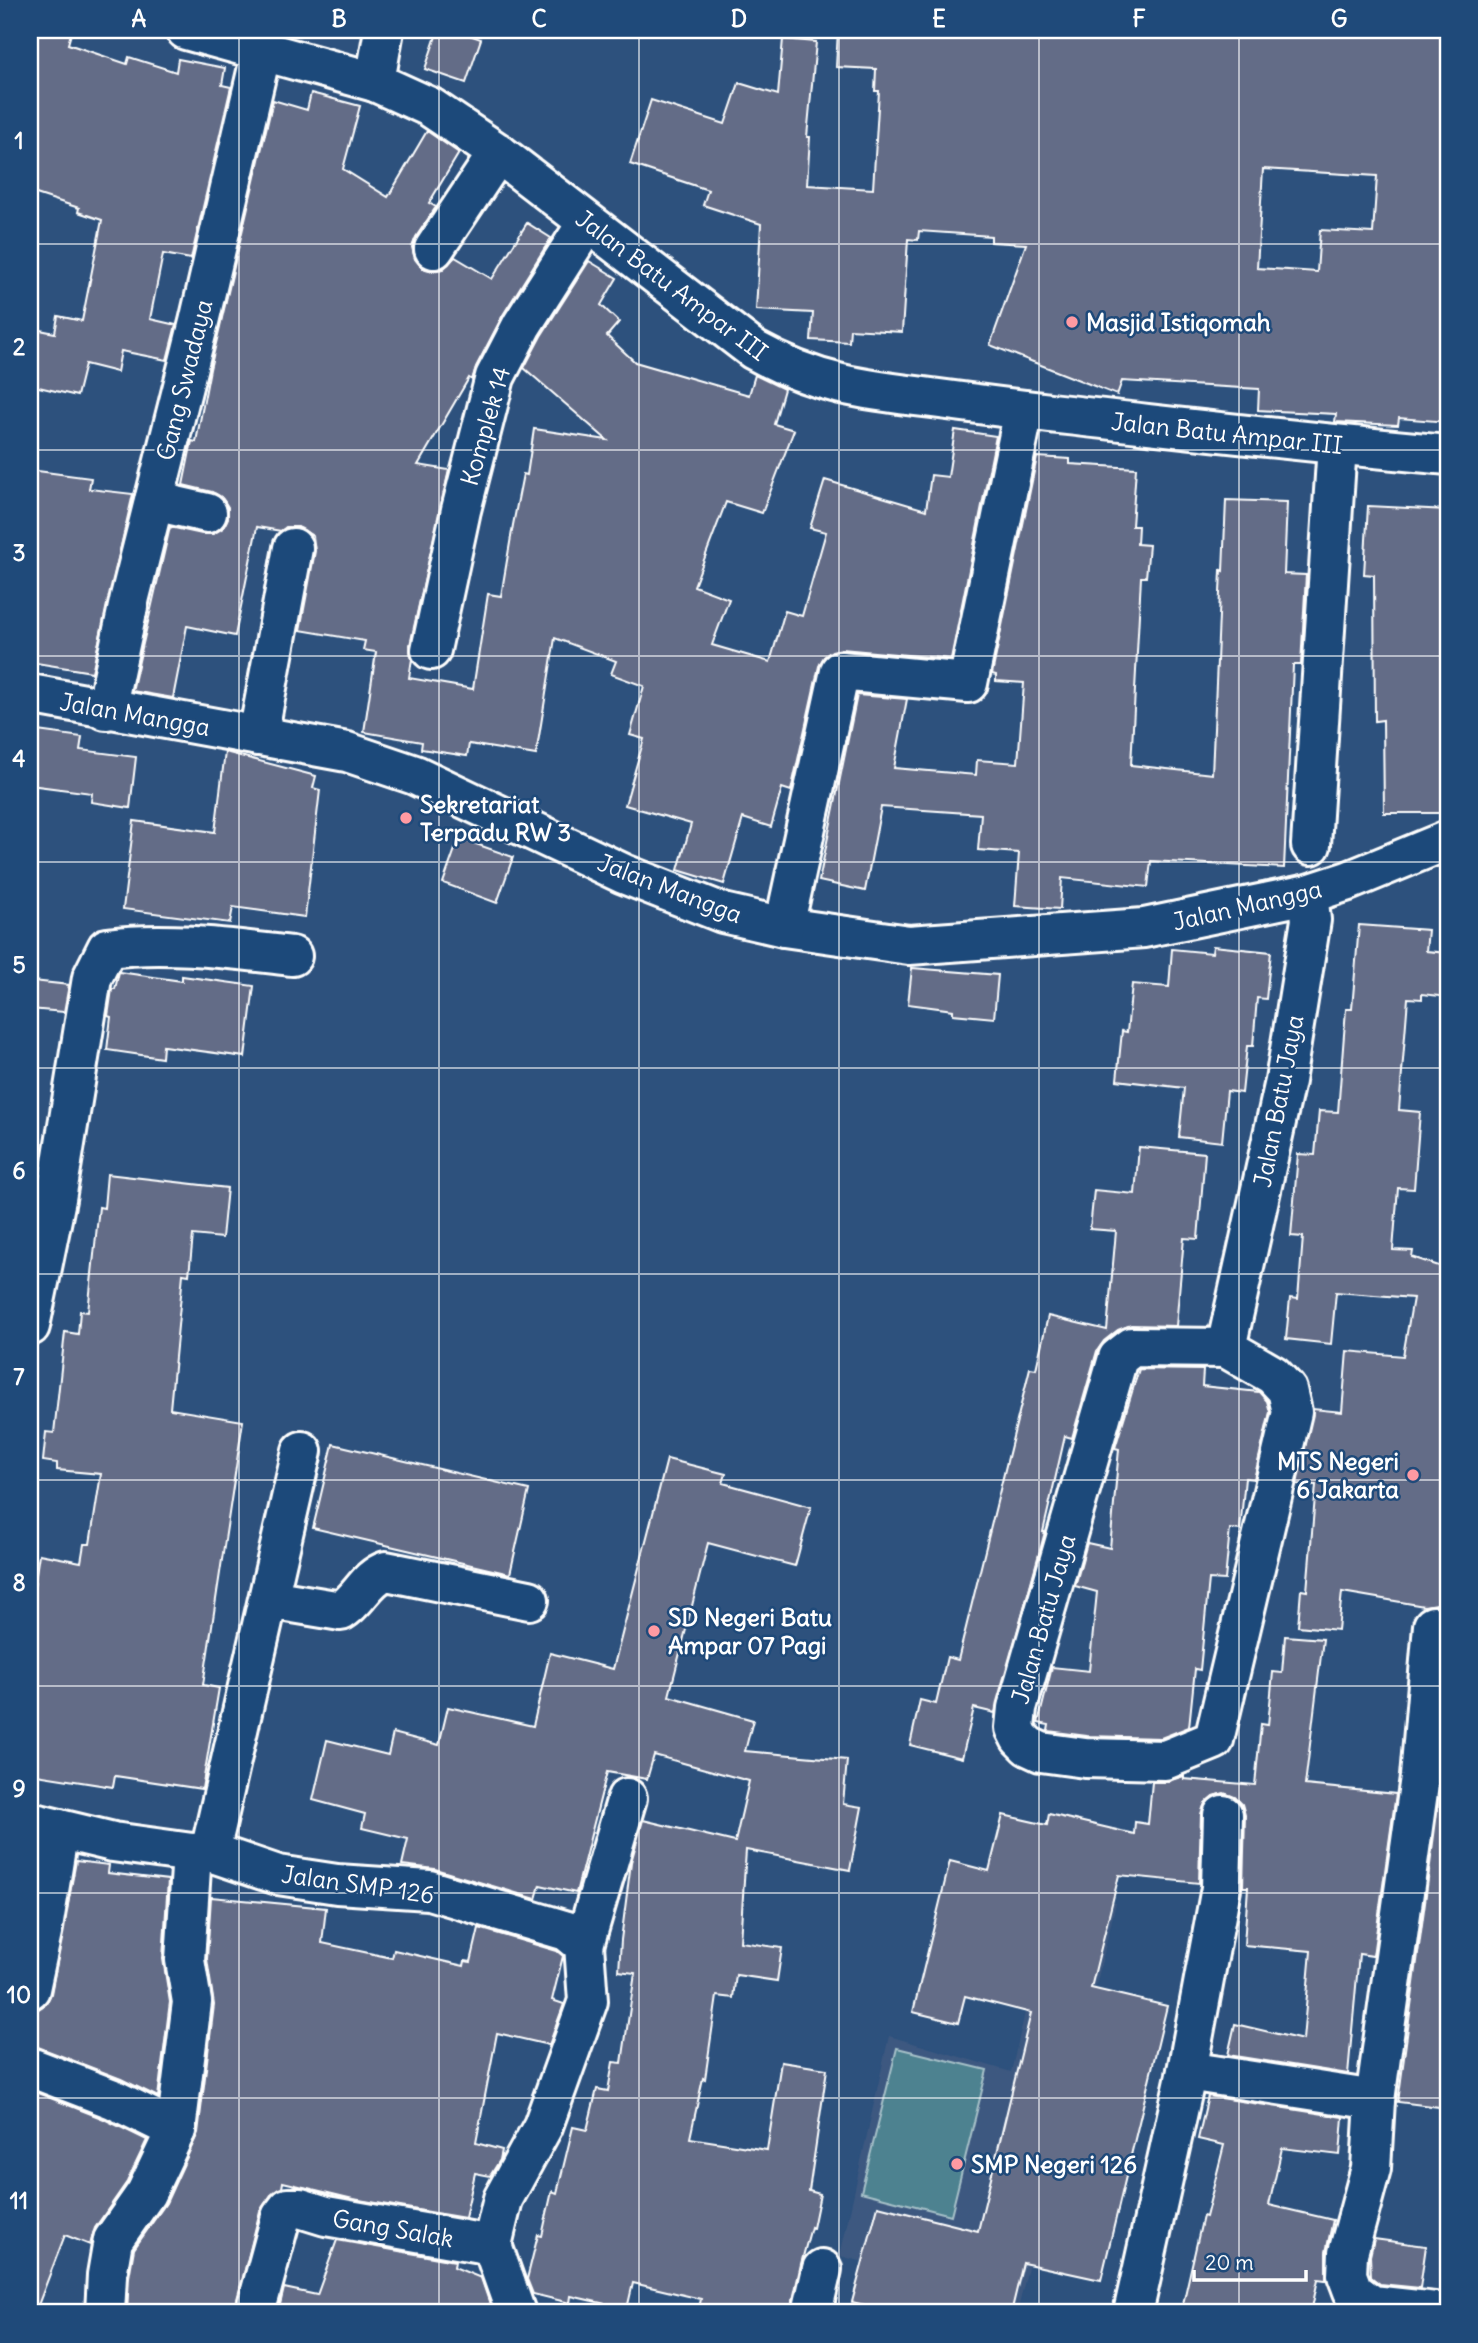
<svg xmlns="http://www.w3.org/2000/svg" width="1478" height="2343" font-family="Delius,sans-serif">
<style>
.built{fill:#3e5980}
.green{fill:#4d8290;stroke:#a6c0c8;stroke-width:2}
.building{fill:#646c87;stroke:#fff;stroke-width:2;fill-rule:evenodd}
.lines{fill:none;stroke-linecap:round;stroke-linejoin:round}
.minor-casing{stroke:#fff;stroke-width:44}
.tertiary-casing{stroke:#fff;stroke-width:44}
.minor{stroke:#1f4a7a;stroke-width:38}
.tertiary{stroke:#1f4a7a;stroke-width:38}
.grid{fill:none;stroke:#fff;stroke-width:2;stroke-opacity:0.55}
.poi-dot{fill:#ff9aa2;stroke:#1f4a7a;stroke-width:2.5}
.labels{text-anchor:middle;dominant-baseline:central;stroke-width:5;stroke-linejoin:round;paint-order:stroke}
.street-label{font-size:24px;fill:#fff;stroke:#1f4a7a}
.poi-label{font-size:24px;font-weight:bold;fill:#fff;stroke:#1f4a7a;text-anchor:start}
.neatline{fill:none;stroke:#fff;stroke-width:2.5}
.grid-label{font-size:23px;text-anchor:middle;font-weight:bold;fill:#fff}
</style>
<rect width="100%" height="100%" fill="#2d517d"/>
<filter id="ink" filterUnits="userSpaceOnUse"><feTurbulence type="fractalNoise" baseFrequency=".0143" numOctaves="2"/><feDisplacementMap in="SourceGraphic" scale="14" xChannelSelector="R" yChannelSelector="G"/><feConvolveMatrix kernelMatrix="1 2 1 2 8 2 1 2 1" color-interpolation-filters="sRGB"/></filter>
<g filter="url(#ink)">
<polygon class="built" points="1055,1887 1116,1903 1017,2313 953,2313 959,2285 840,2256 889,2036 1011,2072"/>
<polygon class="green" points="897,2048 987,2070 951,2215 861,2192"/>
<g class="building">
<polygon points="30,30 72,30 68,44 127,64 129,57 176,72 178,59 225,68 222,85 231,87 191,259 163,254 150,319 176,325 167,360 121,351 117,372 85,364 77,396 30,385 30,328 55,333 58,316 82,321 102,220 78,212 79,208 30,192"/>
<polygon points="438,30 455,30 481,39 466,83 425,69"/>
<path d="M838,30h610v392l-49,-4 -1,7 -63,-3 1,-8 -78,-4 1,-21 -137,-8 -5,14 -127,-50 36,-101 -35,-2v-6l-72,-5 -1,9 -10,-1 -6,93 -52,-3 -1,13 -38,-2 2,-27 -57,-3 5,-86 -58,-19 5,-15 -78,-26 21,-64 74,24 14,-41 39,12 5,-56 33,3 -9,95h3l-3,48 66,4 6,-98h-4l1,-22 -40,-2zM1263,169l114,7 -4,57 -53,-3 -3,42 -60,-4z"/>
<polygon points="311,93 360,106 343,169 388,197 427,131 459,153 429,203 436,207 416,237 412,247 415,259 422,268 432,271 443,269 455,257 492,279 527,223 551,238 503,315 476,367 472,380 469,378 418,465 449,470 410,645 412,659 409,678 473,689 488,594 501,596 513,525 523,474 527,475 534,429 607,440 524,368 541,336 589,261 617,278 601,305 619,322 607,336 635,362 749,395 755,375 784,389 774,424 794,430 762,513 726,502 694,586 729,599 712,645 770,662 785,611 802,616 826,532 810,528 825,480 926,510 931,475 948,477 955,430 996,436 951,659 842,649 832,651 824,657 819,666 791,791 782,788 771,827 743,818 724,884 678,870 691,824 625,805 644,739 630,735 644,686 611,674 616,661 555,638 536,755 469,744 467,756 421,749 422,742 364,732 376,652 363,650 365,641 300,630 315,551 313,536 298,527 286,527 281,531 257,527 235,636 187,626 173,698 132,691 170,527 202,534 213,534 223,528 228,518 228,507 221,497 212,492 183,485 192,441 196,442 210,369 273,100 307,110"/>
<polygon points="1037,457 1070,459 1070,464 1136,468 1132,526 1138,526 1137,544 1149,545 1146,577 1141,577 1131,765 1212,774 1221,570 1223,571 1226,500 1287,502 1284,574 1306,575 1301,665 1293,665 1284,868 1151,861 1148,887 1062,878 1060,909 1015,906 1019,853 978,850 981,814 881,807 865,891 819,881 857,695 907,699 894,768 976,775 977,760 1018,763 1024,683 996,681 996,675 992,674"/>
<polygon points="30,470 91,478 89,489 133,494 92,672 30,662"/>
<polygon points="1368,506 1448,510 1448,813 1384,813 1383,720 1375,721 1374,575 1364,574"/>
<polygon points="30,730 82,737 80,750 136,757 130,808 91,802 92,793 30,785"/>
<polygon points="225,752 316,776 313,788 320,790 305,917 233,907 230,923 123,909 134,821 215,832"/>
<polygon points="459,838 513,857 497,903 443,883"/>
<polygon points="1359,925 1428,930 1426,951 1448,953 1448,997 1422,994 1422,999 1408,998 1399,1110 1420,1112 1414,1189 1398,1188 1393,1250 1413,1251 1412,1257 1448,1269 1448,1610 1436,1604 1424,1606 1342,1592 1338,1630 1298,1626 1301,1590 1307,1591 1316,1485 1297,1484 1313,1409 1342,1412 1347,1351 1403,1356 1413,1298 1336,1292 1331,1344 1286,1339 1290,1298 1298,1299 1303,1237 1291,1236 1298,1154 1315,1155 1319,1111 1338,1112 1346,1009 1352,1009"/>
<polygon points="1213,946 1271,952 1266,999 1257,998 1253,1046 1247,1046 1242,1093 1227,1091 1222,1142 1179,1137 1184,1088 1117,1080 1122,1031 1127,1032 1132,984 1169,987 1172,949 1212,953"/>
<polygon points="912,968 998,975 994,1018 953,1014 953,1010 908,1004"/>
<polygon points="119,972 182,981 182,976 254,986 245,1057 163,1046 162,1058 107,1050 111,1017 108,1016 112,989 115,989"/>
<polygon points="33,981 69,985 64,1012 30,1009"/>
<polygon points="1139,1147 1205,1153 1198,1239 1184,1238 1176,1326 1131,1325 1118,1330 1104,1341 1097,1351 1072,1438 1065,1436 1043,1532 1045,1532 995,1713 974,1708 962,1758 910,1745 920,1700 936,1704 947,1657 958,1660 1030,1368 1036,1369 1048,1316 1107,1330 1116,1231 1090,1229 1094,1190 1135,1194"/>
<polygon points="107,1174 227,1188 222,1238 193,1235 189,1275 183,1274 170,1409 243,1421 203,1685 219,1688 202,1789 115,1776 113,1787 30,1774 30,1586 34,1587 39,1554 81,1562 84,1544 90,1544 101,1474 57,1470 57,1463 43,1461 46,1432 54,1433 65,1332 78,1334 80,1311 88,1312 99,1207 104,1208"/>
<polygon points="1139,1369 1203,1370 1202,1386 1259,1392 1267,1401 1270,1412 1254,1479 1245,1478 1240,1530 1230,1529 1225,1580 1209,1579 1200,1670 1195,1669 1189,1727 1161,1738 1087,1736 1048,1731 1049,1725 1038,1723 1052,1667 1089,1671 1097,1592 1075,1586 1087,1543 1110,1548 1119,1449 1115,1448"/>
<polygon points="333,1444 529,1490 510,1574 313,1528"/>
<polygon points="667,1459 726,1474 723,1483 811,1507 795,1566 708,1543 669,1696 753,1720 745,1751 847,1760 843,1804 862,1807 850,1870 746,1850 740,1942 782,1948 777,1981 736,1975 733,1998 717,1996 705,2079 703,2078 690,2138 767,2150 781,2062 827,2069 809,2191 820,2194 813,2228 811,2227 801,2264 790,2313 698,2313 701,2299 633,2283 627,2309 571,2296 570,2303 533,2294 527,2279 538,2235 542,2236 552,2191 557,2193 573,2127 587,2130 597,2089 608,2091 613,2062 622,2063 635,1973 619,1971 621,1940 631,1862 643,1820 735,1842 749,1781 654,1755 647,1779 607,1772 576,1893 540,1885 536,1899 435,1869 402,1865 408,1839 362,1828 365,1814 313,1800 327,1740 388,1755 393,1733 439,1745 448,1707 533,1726 550,1653 613,1669"/>
<polygon points="1285,1636 1323,1639 1305,1785 1396,1794 1373,1956 1359,1954 1348,2074 1228,2055 1235,2024 1303,2040 1311,1951 1244,1945 1248,1887 1243,1887 1245,1815 1242,1804 1235,1797 1224,1793 1213,1796 1205,1803 1201,1814 1199,1883 1119,1875 1091,1988 1167,2006 1101,2280 1023,2263 1011,2313 899,2313 852,2302 878,2206 978,2231 1031,2013 965,1996 958,2023 913,2012 950,1861 989,1871 1003,1815 1047,1825 1049,1814 1134,1834 1135,1822 1148,1824 1152,1782 1165,1782 1184,1776 1184,1779 1255,1785 1261,1724 1268,1725 1273,1672 1282,1673"/>
<polygon points="1439,1798 1448,1799 1448,2108 1398,2102"/>
<polygon points="76,1861 109,1865 108,1873 168,1880 163,1959 170,2002 158,2097 121,2079 38,2047 30,2046 30,2010 37,2010 46,2004 51,1994"/>
<polygon points="211,1897 326,1908 322,1943 392,1958 394,1950 464,1966 465,1961 471,1962 479,1928 557,1951 563,1956 552,2000 564,2004 549,2045 497,2033 476,2143 502,2150 500,2160 490,2176 475,2173 465,2218 353,2199 283,2182 282,2188 271,2195 260,2211 234,2313 127,2313 129,2277 134,2249 166,2203 198,2133 214,2005 207,1959"/>
<polygon points="30,2090 104,2119 147,2140 127,2182 95,2228 90,2245 65,2235 35,2313 30,2313"/>
<polygon points="1208,2096 1343,2117 1340,2155 1282,2148 1269,2205 1333,2220 1326,2252 1326,2280 1318,2279 1311,2313 1181,2313 1203,2216 1206,2217 1224,2145 1198,2139"/>
<polygon points="1374,2239 1426,2246 1420,2288 1380,2284 1371,2277 1370,2256"/>
<polygon points="337,2240 455,2261 454,2267 481,2278 492,2310 490,2313 278,2313 284,2288 317,2295"/>
</g>
<g class="lines">
<g class="minor-casing">
<g id="minor">
<polyline points="375,82 384,30"/>
<polyline points="434,249 498,153"/>
<polyline points="154,501 207,513"/>
<polyline points="431,650 461,510 495,377 522,325 587,223"/>
<polyline points="30,694 347,752 415,775 624,874 723,913 784,927 909,945 1144,928 1308,894 1348,881 1448,840"/>
<polyline points="106,710 130,597 199,322 262,50"/>
<polyline points="258,736 293,548"/>
<polyline points="1311,845 1337,445"/>
<polyline points="784,927 840,671 968,683 1024,410"/>
<path d="M30,1326l26,-127 36,-221 15,-30c61,-8 124,1 185,8"/>
<polyline points="1226,1348 1273,1375 1287,1390 1292,1412 1214,1740 1165,1760 1085,1758 1041,1752 1028,1746 1020,1738 1015,1728 1017,1708 1118,1358 1132,1347 1226,1348 1285,1081 1311,920 1308,894"/>
<path d="M269,1599l72,12c18,-11 26,-34 45,-40l143,29"/>
<polyline points="1433,1626 1420,1777 1375,2100 1371,2168 1348,2253 1347,2275 1353,2291 1372,2305 1445,2313"/>
<polyline points="30,1822 113,1842 192,1853 210,1852 278,1875 337,1884 429,1890 567,1931 584,1945 588,2001 543,2126 503,2199 492,2245 516,2313"/>
<polyline points="210,1852 302,1451"/>
<polyline points="584,1945 627,1798"/>
<polyline points="30,1989 43,1928 59,1829"/>
<polyline points="30,2067 113,2099 176,2130"/>
<polyline points="1187,2071 1375,2100"/>
<polyline points="105,2313 107,2275 113,2240 146,2193 176,2130 192,2002 185,1960 192,1853"/>
<polyline points="255,2313 281,2217 288,2208 300,2208 326,2216 492,2245"/>
<polyline points="812,2313 822,2269"/>
<polyline points="1133,2313 1187,2071 1221,1888 1223,1815"/>
</g>
</g>
<g class="tertiary-casing">
<path id="tertiary" d="M186,30l189,52 55,25 68,46 256,197c61,34 110,40 178,48 45,6 91,12 136,17 127,14 253,29 380,40"/>
</g>
<use href="#minor" class="minor"/>
<use href="#tertiary" class="tertiary"/>
</g>
</g>
<path class="grid" d="M239,30v2283M439,30v2283M639,30v2283M839,30v2283M1039,30v2283M1239,30v2283M30,244h1418M30,450h1418M30,656h1418M30,862h1418M30,1068h1418M30,1274h1418M30,1480h1418M30,1686h1418M30,1893h1418M30,2098h1418"/>
<g class="poi-dot">
<circle cx="1072" cy="322" r="7"/>
<circle cx="406" cy="818" r="7"/>
<circle cx="1413" cy="1475" r="7"/>
<circle cx="654" cy="1631" r="7"/>
<circle cx="957" cy="2164" r="7"/>
</g>
<g class="labels">
<g class="street-label">
<text transform="translate(672 285) rotate(37)">Jalan Batu Ampar III</text>
<text transform="translate(184 380) rotate(-76)">Gang Swadaya</text>
<text transform="translate(485 426) rotate(-74)">Komplek 14</text>
<text transform="translate(1227 433) rotate(6)">Jalan Batu Ampar III</text>
<text transform="translate(135 714) rotate(10)">Jalan Mangga</text>
<text transform="translate(670 888) rotate(21)">Jalan Mangga</text>
<text transform="translate(1247 905) rotate(-13)">Jalan Mangga</text>
<text transform="translate(1278 1101) rotate(-79)">Jalan Batu Jaya</text>
<text transform="translate(1043 1619) rotate(-74)">Jalan Batu Jaya</text>
<text transform="translate(358 1884) rotate(8)">Jalan SMP 126</text>
<text transform="translate(393 2228) rotate(10)">Gang Salak</text>
</g>
<g class="poi-label">
<text x="1086" y="322">Masjid Istiqomah</text>
<text x="420" y="804">Sekretariat<tspan x="420" dy="28">Terpadu RW 3</tspan></text>
<text x="1399" y="1461" text-anchor="end">MTS Negeri<tspan x="1399" dy="28">6 Jakarta</tspan></text>
<text x="668" y="1617">SD Negeri Batu<tspan x="668" dy="28">Ampar 07 Pagi</tspan></text>
<text x="971" y="2164">SMP Negeri 126</text>
</g>
</g>
<rect width="1478" height="2343" fill="none" stroke="#1f4a7a" stroke-width="77"/>
<path d="M1194 2270v10h112v-10" fill="none" stroke="#ffffff" stroke-width="3.5"/>
<text x="1205" y="2270" font-size="21" fill="#ffffff" stroke="#1f4a7a" stroke-width="5" paint-order="stroke">20 m</text>
<rect x="38" y="38" width="1402" height="2266" class="neatline"/>
<g class="grid-label">
<text x="139" y="27">A</text>
<text x="339" y="27">B</text>
<text x="539" y="27">C</text>
<text x="739" y="27">D</text>
<text x="939" y="27">E</text>
<text x="1139" y="27">F</text>
<text x="1339" y="27">G</text>
<text x="19" y="149">1</text>
<text x="19" y="355">2</text>
<text x="19" y="561">3</text>
<text x="19" y="767">4</text>
<text x="19" y="973">5</text>
<text x="19" y="1179">6</text>
<text x="19" y="1385">7</text>
<text x="19" y="1591">8</text>
<text x="19" y="1797">9</text>
<text x="19" y="2003">10</text>
<text x="19" y="2209">11</text>
</g>
</svg>
